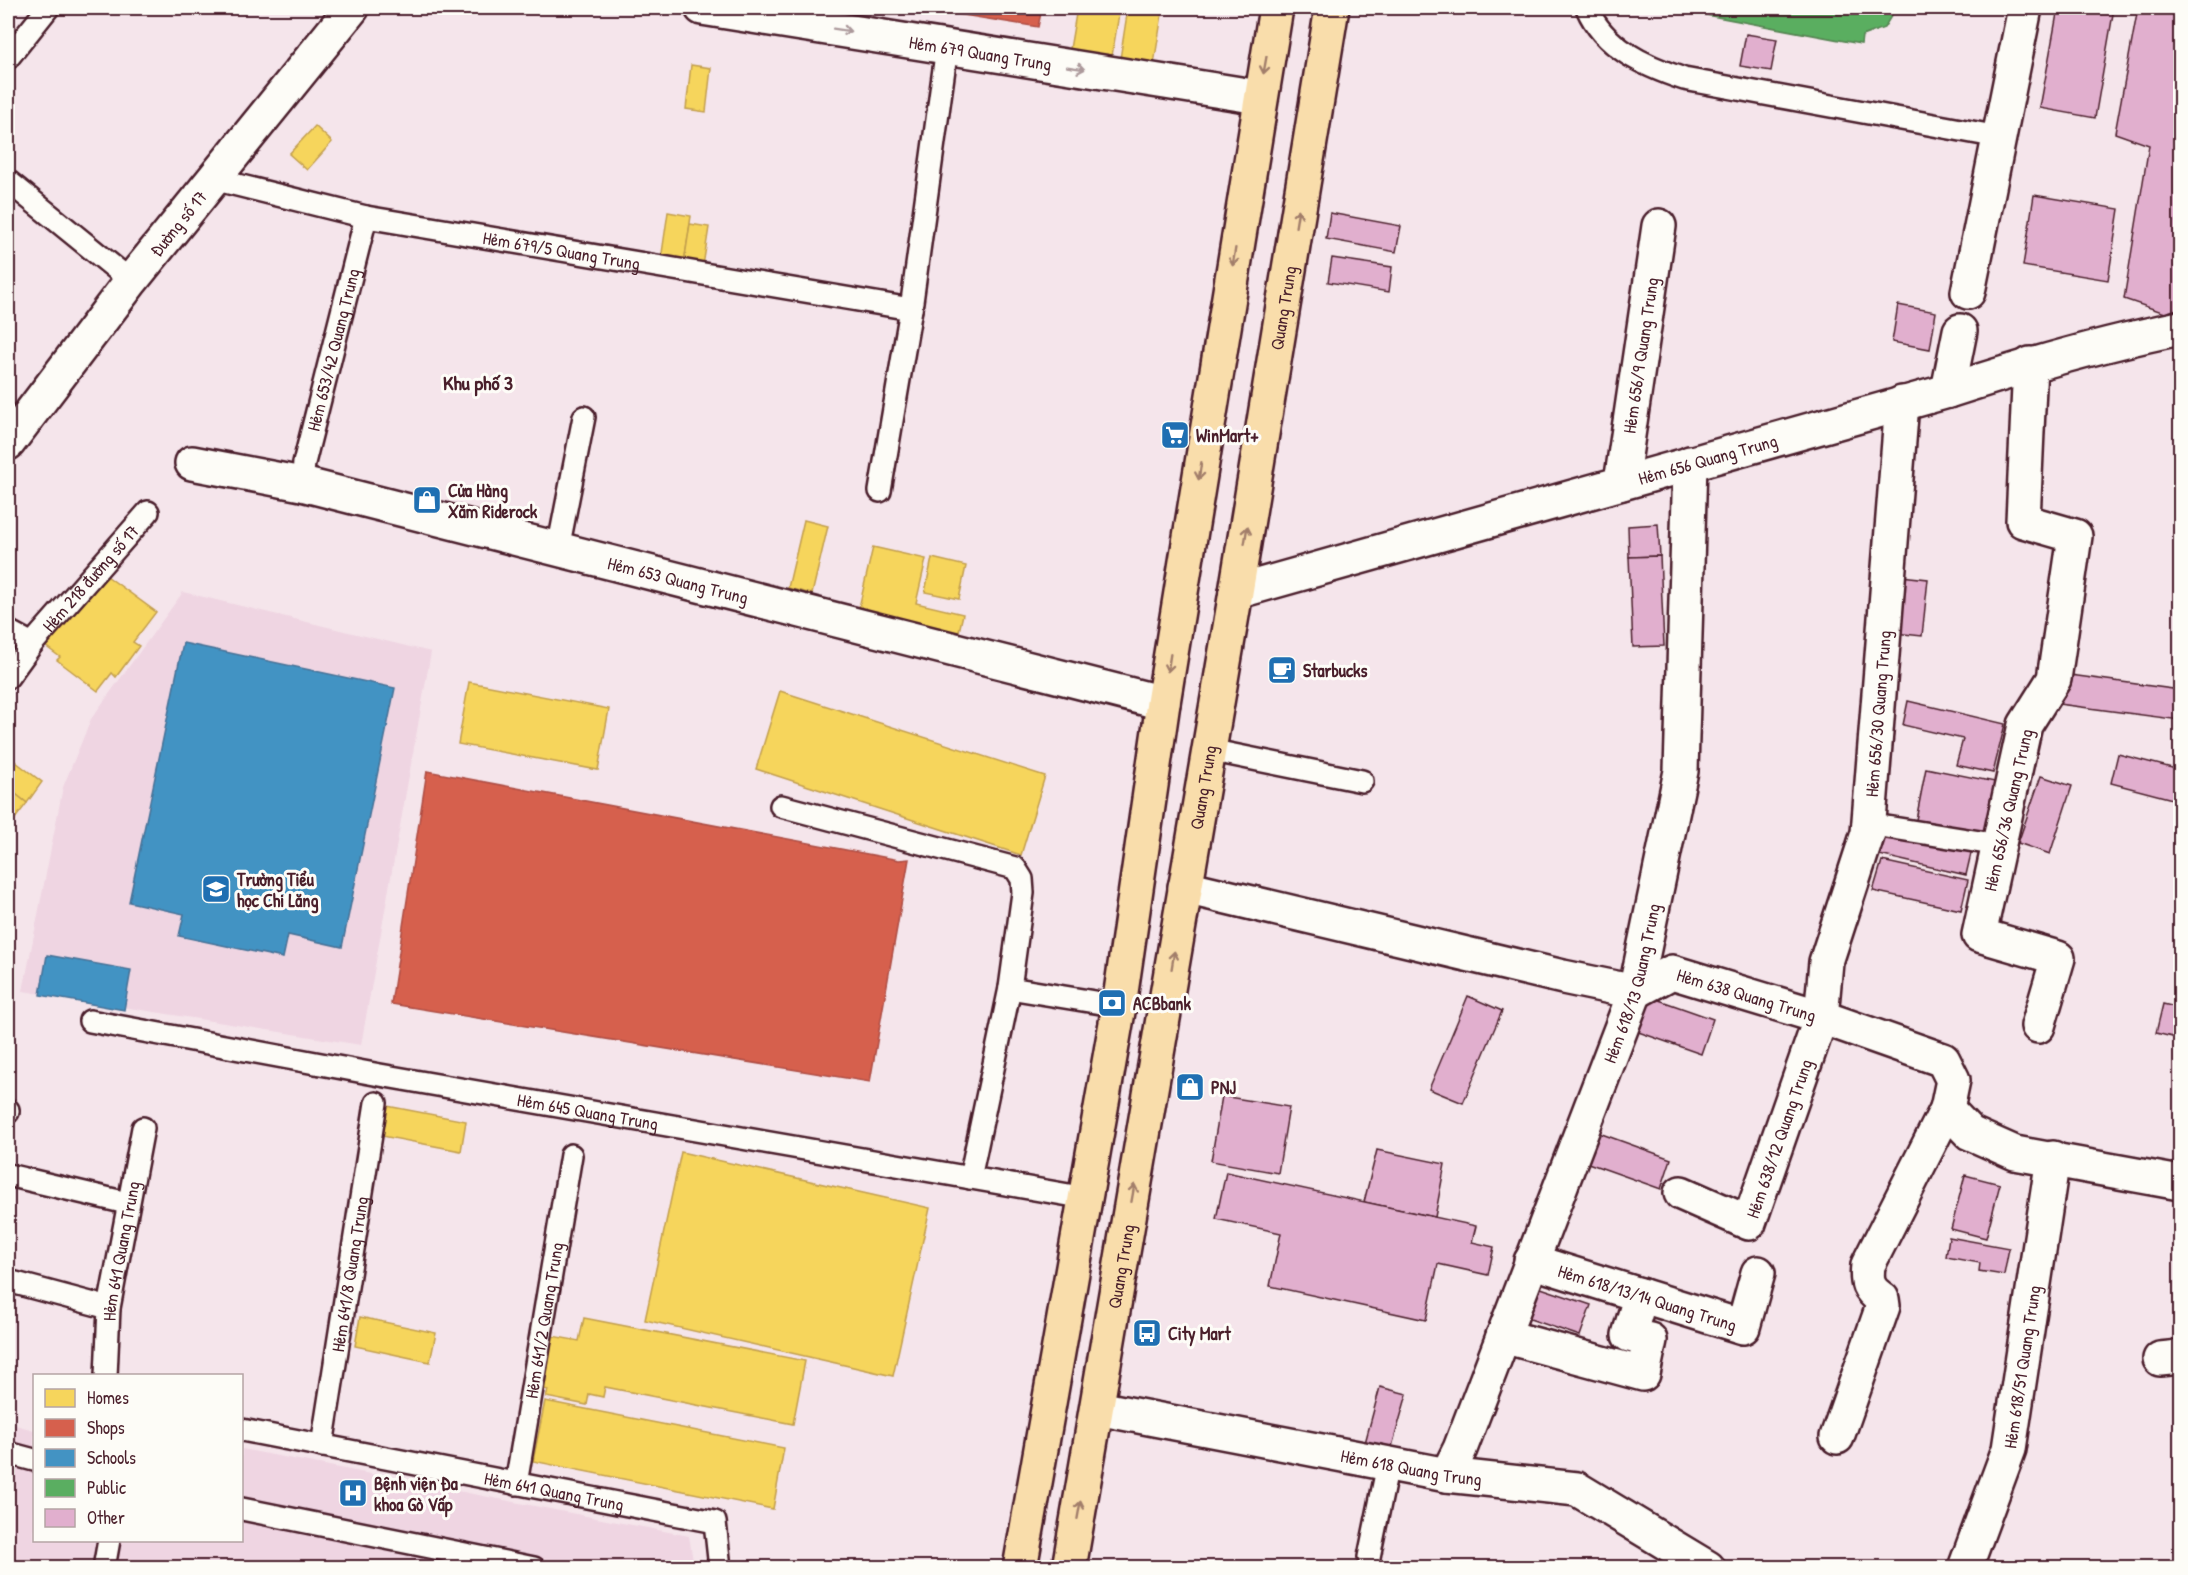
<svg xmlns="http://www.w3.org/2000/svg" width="2188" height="1575" font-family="'Patrick Hand',sans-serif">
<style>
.built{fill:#efd5e2}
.homes{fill:#f6d55c;stroke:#c29e4d;stroke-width:1.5}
.shops{fill:#d6604d;stroke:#ac4c43;stroke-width:1.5}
.schools{fill:#4393c3;stroke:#457095;stroke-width:1.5}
.public{fill:#5aae61;stroke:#558351;stroke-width:1.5}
.building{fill:#e1afce;stroke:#4a1f2b;stroke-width:1.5}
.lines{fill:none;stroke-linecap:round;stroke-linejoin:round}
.service-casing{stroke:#4a1f2b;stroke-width:26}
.minor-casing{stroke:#4a1f2b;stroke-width:38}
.primary-casing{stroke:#4a1f2b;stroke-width:38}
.service{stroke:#fdfcf7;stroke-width:21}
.minor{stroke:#fdfcf7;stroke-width:33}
.primary{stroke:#f9ddab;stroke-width:33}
.oneway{stroke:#ac999b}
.oneway2{stroke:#a27e6b}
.labels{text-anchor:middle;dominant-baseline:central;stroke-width:6;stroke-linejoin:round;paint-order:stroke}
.street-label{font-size:18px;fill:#4a1f2b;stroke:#fdfcf7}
.poi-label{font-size:18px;font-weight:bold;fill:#4a1f2b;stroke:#fdfcf7;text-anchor:start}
.neighbourhood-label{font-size:20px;font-weight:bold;fill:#4a1f2b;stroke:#fdfcf7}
</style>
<rect width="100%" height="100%" fill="#f5e5eb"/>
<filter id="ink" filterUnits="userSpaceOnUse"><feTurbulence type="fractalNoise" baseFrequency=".0167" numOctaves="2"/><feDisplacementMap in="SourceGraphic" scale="12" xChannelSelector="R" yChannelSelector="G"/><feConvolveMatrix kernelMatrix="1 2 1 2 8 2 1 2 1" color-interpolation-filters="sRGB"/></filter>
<g filter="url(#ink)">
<g class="built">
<polygon points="183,592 431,652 361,1045 23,991 63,787 91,719"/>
<polygon points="8,1423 34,1430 34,1540 242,1540 242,1449 689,1536 694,1567 8,1567"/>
</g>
<g class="homes">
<polygon points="1077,8 1120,8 1112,56 1070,49"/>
<polygon points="1128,8 1163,8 1154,64 1120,59"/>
<polygon points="691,65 711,68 706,112 686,109"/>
<polygon points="315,126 332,142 307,170 289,154"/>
<polygon points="668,212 691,216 684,263 661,260"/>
<polygon points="690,224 709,227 703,266 684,263"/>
<polygon points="804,520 828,526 812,594 788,588"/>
<polygon points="873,547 926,559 916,603 963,614 958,636 858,612"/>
<polygon points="932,558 966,566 959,599 925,592"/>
<polygon points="100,571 156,612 133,642 139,646 116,677 112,673 98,691 57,660 60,657 44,645"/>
<polygon points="469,682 609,709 598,770 458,744"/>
<polygon points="780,691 1045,776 1021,855 756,769"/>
<polygon points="8,756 42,782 27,803 8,788"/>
<polygon points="8,788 27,803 8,828"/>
<polygon points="387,1106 466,1121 461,1151 382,1136"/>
<polygon points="681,1152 930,1208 893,1376 645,1320"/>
<polygon points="360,1317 436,1333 430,1362 355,1346"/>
<polygon points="584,1318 805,1361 793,1424 605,1387 603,1397 589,1394 587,1405 546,1397 548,1390 537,1387 547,1335 579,1341"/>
<polygon points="545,1401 784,1448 773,1509 533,1461"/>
</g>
<g class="shops">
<polygon points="920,8 1042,8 1038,27"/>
<polygon points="427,771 899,860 909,859 870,1082 391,1004"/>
</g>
<g class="schools">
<polygon points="183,643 395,688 342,947 288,935 283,958 179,936 184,914 129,902"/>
<polygon points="47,955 131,970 124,1010 40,995"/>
</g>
<polygon class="public" points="1669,8 1896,8 1884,28 1862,36 1861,44"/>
<g class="building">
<polygon points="2058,8 2114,8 2095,118 2040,108"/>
<polygon points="2138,8 2180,8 2180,308 2165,313 2124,299 2149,145 2115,133"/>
<polygon points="1746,34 1777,39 1771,71 1740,66"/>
<polygon points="2034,195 2119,209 2108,280 2023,266"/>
<polygon points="1330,213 1401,226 1396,252 1326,239"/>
<polygon points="1332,258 1392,267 1389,292 1328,282"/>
<polygon points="1898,305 1936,312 1930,349 1892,342"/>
<polygon points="1658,524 1660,556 1629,557 1628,526"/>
<polygon points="1660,556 1664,646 1633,647 1629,557"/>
<polygon points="1892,575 1928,579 1922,636 1886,632"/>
<polygon points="2063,674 2180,690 2180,720 2059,704"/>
<polygon points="1908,701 2005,724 1993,773 1956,765 1963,739 1903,725"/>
<polygon points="2118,754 2180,770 2180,801 2111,783"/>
<polygon points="1926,768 1995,782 1985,834 1916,820"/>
<polygon points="2041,776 2072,786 2050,854 2018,843"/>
<polygon points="1881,828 1972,849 1966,875 1875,854"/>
<polygon points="1882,861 1968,880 1961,910 1873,891"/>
<polygon points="1639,993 1713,1019 1701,1054 1627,1028"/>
<polygon points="1468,996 1502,1011 1463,1103 1429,1089"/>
<polygon points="2163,1004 2180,1008 2180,1039 2156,1033"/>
<polygon points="1222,1096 1289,1107 1278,1173 1211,1161"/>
<polygon points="1599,1133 1671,1159 1661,1189 1588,1163"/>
<polygon points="1377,1150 1445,1164 1435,1217 1364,1202"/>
<polygon points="1226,1172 1476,1226 1472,1242 1494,1247 1488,1275 1438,1264 1426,1320 1270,1286 1281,1233 1216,1219"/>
<polygon points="1965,1175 2000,1184 1986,1238 1951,1229"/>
<polygon points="1949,1237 2009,1248 2004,1275 1979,1271 1980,1263 1946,1257"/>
<polygon points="1538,1287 1591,1305 1580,1336 1527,1318"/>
<polygon points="1380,1387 1407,1394 1391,1450 1365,1443"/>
</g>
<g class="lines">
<g class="service-casing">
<g id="service">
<path d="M1587,8c17,40 58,58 97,71l315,58"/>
<polyline points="8,58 48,8"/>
<path id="s1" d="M213,179l153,38 545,92"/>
<polyline points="8,181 131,281"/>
<path id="s2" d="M302,484l2,-21 62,-246"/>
<polyline points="880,491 911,309 947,47"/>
<polyline points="558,549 584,417"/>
<polyline points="8,631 32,644"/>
<path id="s3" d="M8,677l24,-33 116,-132"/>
<polyline points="1209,750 1362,781"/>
<polyline points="781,806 1015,868 1022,879 1023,893 1010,988 970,1178"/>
<polyline points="1868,824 1999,845"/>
<polyline points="1010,988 1119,1006"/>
<path id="s4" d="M90,1021l290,54 706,123"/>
<polyline points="8,1112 8,1110"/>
<polyline points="8,1175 127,1203"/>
<polyline points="8,1281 109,1308"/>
<path id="s5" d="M106,1376l3,-68 34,-180"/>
<path id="s6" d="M242,1430l473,92 5,46"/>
<path id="s7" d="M322,1446l54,-343"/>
<polyline points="8,1453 34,1460"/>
<path id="s8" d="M516,1484l55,-329"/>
<polyline points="242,1509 534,1568"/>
<polyline points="1369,1557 1388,1464"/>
<polyline points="104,1568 109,1540"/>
</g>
</g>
<g class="minor-casing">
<g id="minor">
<path id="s9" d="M702,8l557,89"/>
<polyline points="1968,292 2025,8"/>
<polyline points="2030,364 2023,521 2075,536 2054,679 2025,725 1979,935 2058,958 2038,1026"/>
<polyline points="1948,391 1960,331"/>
<path id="s10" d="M8,443l123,-162 221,-273"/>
<path id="s11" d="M192,463l110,21 861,219"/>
<path id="s12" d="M1621,483l38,-257"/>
<path id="s13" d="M1236,592l712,-201c77,-25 153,-47 232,-63"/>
<path id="s14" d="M1185,887l378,90 72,15 37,-20 149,45 122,43 10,20 -6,29 23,24 45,20 165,30"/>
<path id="s15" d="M1681,1193l68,30 72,-206 5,-55 42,-129 34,-430"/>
<path id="s16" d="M1531,1261l212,66 15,-54"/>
<polyline points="1503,1336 1643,1374 1650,1340 1629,1335 1641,1295"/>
<polyline points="2160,1359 2180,1357"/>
<path id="s17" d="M1097,1408l350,67 130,14 131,79"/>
<path d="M1837,1437l46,-131 -1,-7c-14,-10 -16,-16 -14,-34l79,-156"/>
<path id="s18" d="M1447,1475l13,-26 175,-457 46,-221 9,-308"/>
<path id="s19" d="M1965,1568l44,-119 44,-291"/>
</g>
</g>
<g class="primary-casing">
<g id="primary">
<polyline points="1020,1568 1119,1006 1163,703 1276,8"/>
<path id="s20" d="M1069,1568l167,-976 96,-584"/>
</g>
</g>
<use href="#service" class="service"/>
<use href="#minor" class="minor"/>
<use href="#primary" class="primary"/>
</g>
<defs><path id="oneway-shaft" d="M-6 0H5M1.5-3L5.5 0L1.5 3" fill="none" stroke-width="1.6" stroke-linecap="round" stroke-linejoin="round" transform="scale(1.5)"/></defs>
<g class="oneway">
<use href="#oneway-shaft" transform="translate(842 30) rotate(9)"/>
<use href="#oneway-shaft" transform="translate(1076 68) rotate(9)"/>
</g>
<g class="oneway2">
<use href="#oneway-shaft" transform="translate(1265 65) rotate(100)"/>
<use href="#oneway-shaft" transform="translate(1297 218) rotate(-81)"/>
<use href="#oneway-shaft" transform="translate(1234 257) rotate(99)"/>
<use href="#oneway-shaft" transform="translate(1200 471) rotate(99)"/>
<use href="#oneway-shaft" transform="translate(1246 535) rotate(-81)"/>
<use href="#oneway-shaft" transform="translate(1169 663) rotate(99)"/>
<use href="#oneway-shaft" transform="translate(1173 960) rotate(-81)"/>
<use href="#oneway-shaft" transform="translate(1133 1193) rotate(-80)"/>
<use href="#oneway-shaft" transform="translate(1079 1510) rotate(-80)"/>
</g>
</g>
<defs>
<g id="supermarket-square" transform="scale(1.5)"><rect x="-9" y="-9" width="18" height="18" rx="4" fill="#1f6fb2" stroke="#fdfcf7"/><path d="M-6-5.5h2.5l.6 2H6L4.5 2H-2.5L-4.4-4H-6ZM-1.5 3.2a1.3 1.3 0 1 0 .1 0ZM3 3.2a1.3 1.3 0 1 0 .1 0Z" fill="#fff"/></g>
<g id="shop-square" transform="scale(1.5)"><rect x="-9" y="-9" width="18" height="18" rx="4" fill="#1f6fb2" stroke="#fdfcf7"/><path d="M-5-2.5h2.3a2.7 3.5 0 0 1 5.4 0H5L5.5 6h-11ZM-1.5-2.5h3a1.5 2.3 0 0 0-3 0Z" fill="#fff"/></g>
<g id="cafe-square" transform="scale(1.5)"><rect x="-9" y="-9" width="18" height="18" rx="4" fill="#1f6fb2" stroke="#fdfcf7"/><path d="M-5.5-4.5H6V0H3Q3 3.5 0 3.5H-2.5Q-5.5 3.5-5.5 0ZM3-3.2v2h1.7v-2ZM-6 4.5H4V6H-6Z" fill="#fff"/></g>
<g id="school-square" transform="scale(1.5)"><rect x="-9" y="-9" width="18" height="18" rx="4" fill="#1f6fb2" stroke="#fdfcf7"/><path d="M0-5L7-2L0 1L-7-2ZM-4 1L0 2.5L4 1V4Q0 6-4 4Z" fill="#fff"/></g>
<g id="bank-square" transform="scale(1.5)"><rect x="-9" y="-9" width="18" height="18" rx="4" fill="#1f6fb2" stroke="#fdfcf7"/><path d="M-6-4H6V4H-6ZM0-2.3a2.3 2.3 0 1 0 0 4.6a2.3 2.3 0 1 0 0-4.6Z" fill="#fff"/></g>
<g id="bus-square" transform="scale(1.5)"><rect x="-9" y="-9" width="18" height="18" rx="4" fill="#1f6fb2" stroke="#fdfcf7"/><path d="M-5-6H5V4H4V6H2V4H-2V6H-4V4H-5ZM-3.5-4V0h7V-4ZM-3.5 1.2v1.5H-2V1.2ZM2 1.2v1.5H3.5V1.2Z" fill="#fff"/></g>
<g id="hospital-square" transform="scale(1.5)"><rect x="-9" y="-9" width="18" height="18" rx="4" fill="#1f6fb2" stroke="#fdfcf7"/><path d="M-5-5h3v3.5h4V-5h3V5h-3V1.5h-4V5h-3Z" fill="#fff"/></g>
</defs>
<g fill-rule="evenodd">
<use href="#supermarket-square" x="1175" y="435"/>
<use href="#shop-square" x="427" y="500"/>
<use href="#cafe-square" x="1282" y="670"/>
<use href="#school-square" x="216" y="889"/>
<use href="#bank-square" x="1112" y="1003"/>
<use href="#shop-square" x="1190" y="1087"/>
<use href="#bus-square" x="1147" y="1333"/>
<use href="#hospital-square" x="353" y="1493"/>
</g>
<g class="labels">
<g class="street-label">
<text stroke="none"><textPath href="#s9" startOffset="282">Hẻm 679 Quang Trung</textPath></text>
<text stroke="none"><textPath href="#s10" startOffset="278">Đường số 17</textPath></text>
<text stroke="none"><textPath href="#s1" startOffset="356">Hẻm 679/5 Quang Trung</textPath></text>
<text stroke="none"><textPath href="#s20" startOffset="1278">Quang Trung</textPath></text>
<text stroke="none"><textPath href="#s2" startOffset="138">Hẻm 653/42 Quang Trung</textPath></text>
<text stroke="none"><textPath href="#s12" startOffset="129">Hẻm 656/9 Quang Trung</textPath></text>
<text stroke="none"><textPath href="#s13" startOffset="490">Hẻm 656 Quang Trung</textPath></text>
<text stroke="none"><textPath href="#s3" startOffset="129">Hẻm 218 đường số 17</textPath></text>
<text stroke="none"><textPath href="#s11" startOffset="500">Hẻm 653 Quang Trung</textPath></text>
<text stroke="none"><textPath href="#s15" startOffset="603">Hẻm 656/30 Quang Trung</textPath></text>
<text stroke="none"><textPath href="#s20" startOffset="792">Quang Trung</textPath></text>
<text transform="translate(2008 810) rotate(-77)">Hẻm 656/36 Quang Trung</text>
<text stroke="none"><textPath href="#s18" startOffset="526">Hẻm 618/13 Quang Trung</textPath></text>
<text stroke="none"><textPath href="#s14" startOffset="582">Hẻm 638 Quang Trung</textPath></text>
<text stroke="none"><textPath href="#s4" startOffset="506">Hẻm 645 Quang Trung</textPath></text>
<text stroke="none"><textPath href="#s15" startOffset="164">Hẻm 638/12 Quang Trung</textPath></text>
<text stroke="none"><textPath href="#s5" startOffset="126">Hẻm 641 Quang Trung</textPath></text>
<text stroke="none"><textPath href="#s20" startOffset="306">Quang Trung</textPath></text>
<text stroke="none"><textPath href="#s7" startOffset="174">Hẻm 641/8 Quang Trung</textPath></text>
<text stroke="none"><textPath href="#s16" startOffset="122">Hẻm 618/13/14 Quang Trung</textPath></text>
<text stroke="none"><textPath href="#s8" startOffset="166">Hẻm 641/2 Quang Trung</textPath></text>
<text stroke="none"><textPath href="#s19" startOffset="210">Hẻm 618/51 Quang Trung</textPath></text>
<text stroke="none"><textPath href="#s17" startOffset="320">Hẻm 618 Quang Trung</textPath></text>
<text stroke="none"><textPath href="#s6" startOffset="318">Hẻm 641 Quang Trung</textPath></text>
</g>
<g class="poi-label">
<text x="1196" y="435">WinMart+</text>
<text x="448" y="490">Cửa Hàng<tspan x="448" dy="21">Xăm Riderock</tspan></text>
<text x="1303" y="670">Starbucks</text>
<text x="237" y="879">Trường Tiểu<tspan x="237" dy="21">học Chi Lăng</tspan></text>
<text x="1133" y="1003">ACBbank</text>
<text x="1211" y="1087">PNJ</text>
<text x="1168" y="1333">City Mart</text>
<text x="374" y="1483">Bệnh viện Đa<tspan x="374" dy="21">khoa Gò Vấp</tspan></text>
</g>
<g class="neighbourhood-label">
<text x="478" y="382">Khu phố 3</text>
</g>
</g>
<rect width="2188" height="1575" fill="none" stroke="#fdfcf7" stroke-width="30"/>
<rect x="15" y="15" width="2158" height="1545" fill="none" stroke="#4a1f2b" stroke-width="2" filter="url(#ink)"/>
<rect x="33" y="1374" width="210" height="168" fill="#fdfcf7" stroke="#b5a4a5" stroke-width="1.5"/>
<rect x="45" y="1389" width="30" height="18" fill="#f6d55c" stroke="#b5a4a5" stroke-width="1.5"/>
<text x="87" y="1404" font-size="18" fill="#4a1f2b">Homes</text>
<rect x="45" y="1419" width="30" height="18" fill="#d6604d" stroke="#b5a4a5" stroke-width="1.5"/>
<text x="87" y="1434" font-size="18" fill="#4a1f2b">Shops</text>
<rect x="45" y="1449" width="30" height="18" fill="#4393c3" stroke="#b5a4a5" stroke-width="1.5"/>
<text x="87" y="1464" font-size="18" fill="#4a1f2b">Schools</text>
<rect x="45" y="1479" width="30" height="18" fill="#5aae61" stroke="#b5a4a5" stroke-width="1.5"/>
<text x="87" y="1494" font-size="18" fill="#4a1f2b">Public</text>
<rect x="45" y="1509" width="30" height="18" fill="#e1afce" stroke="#b5a4a5" stroke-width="1.5"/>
<text x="87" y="1524" font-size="18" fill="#4a1f2b">Other</text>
</svg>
